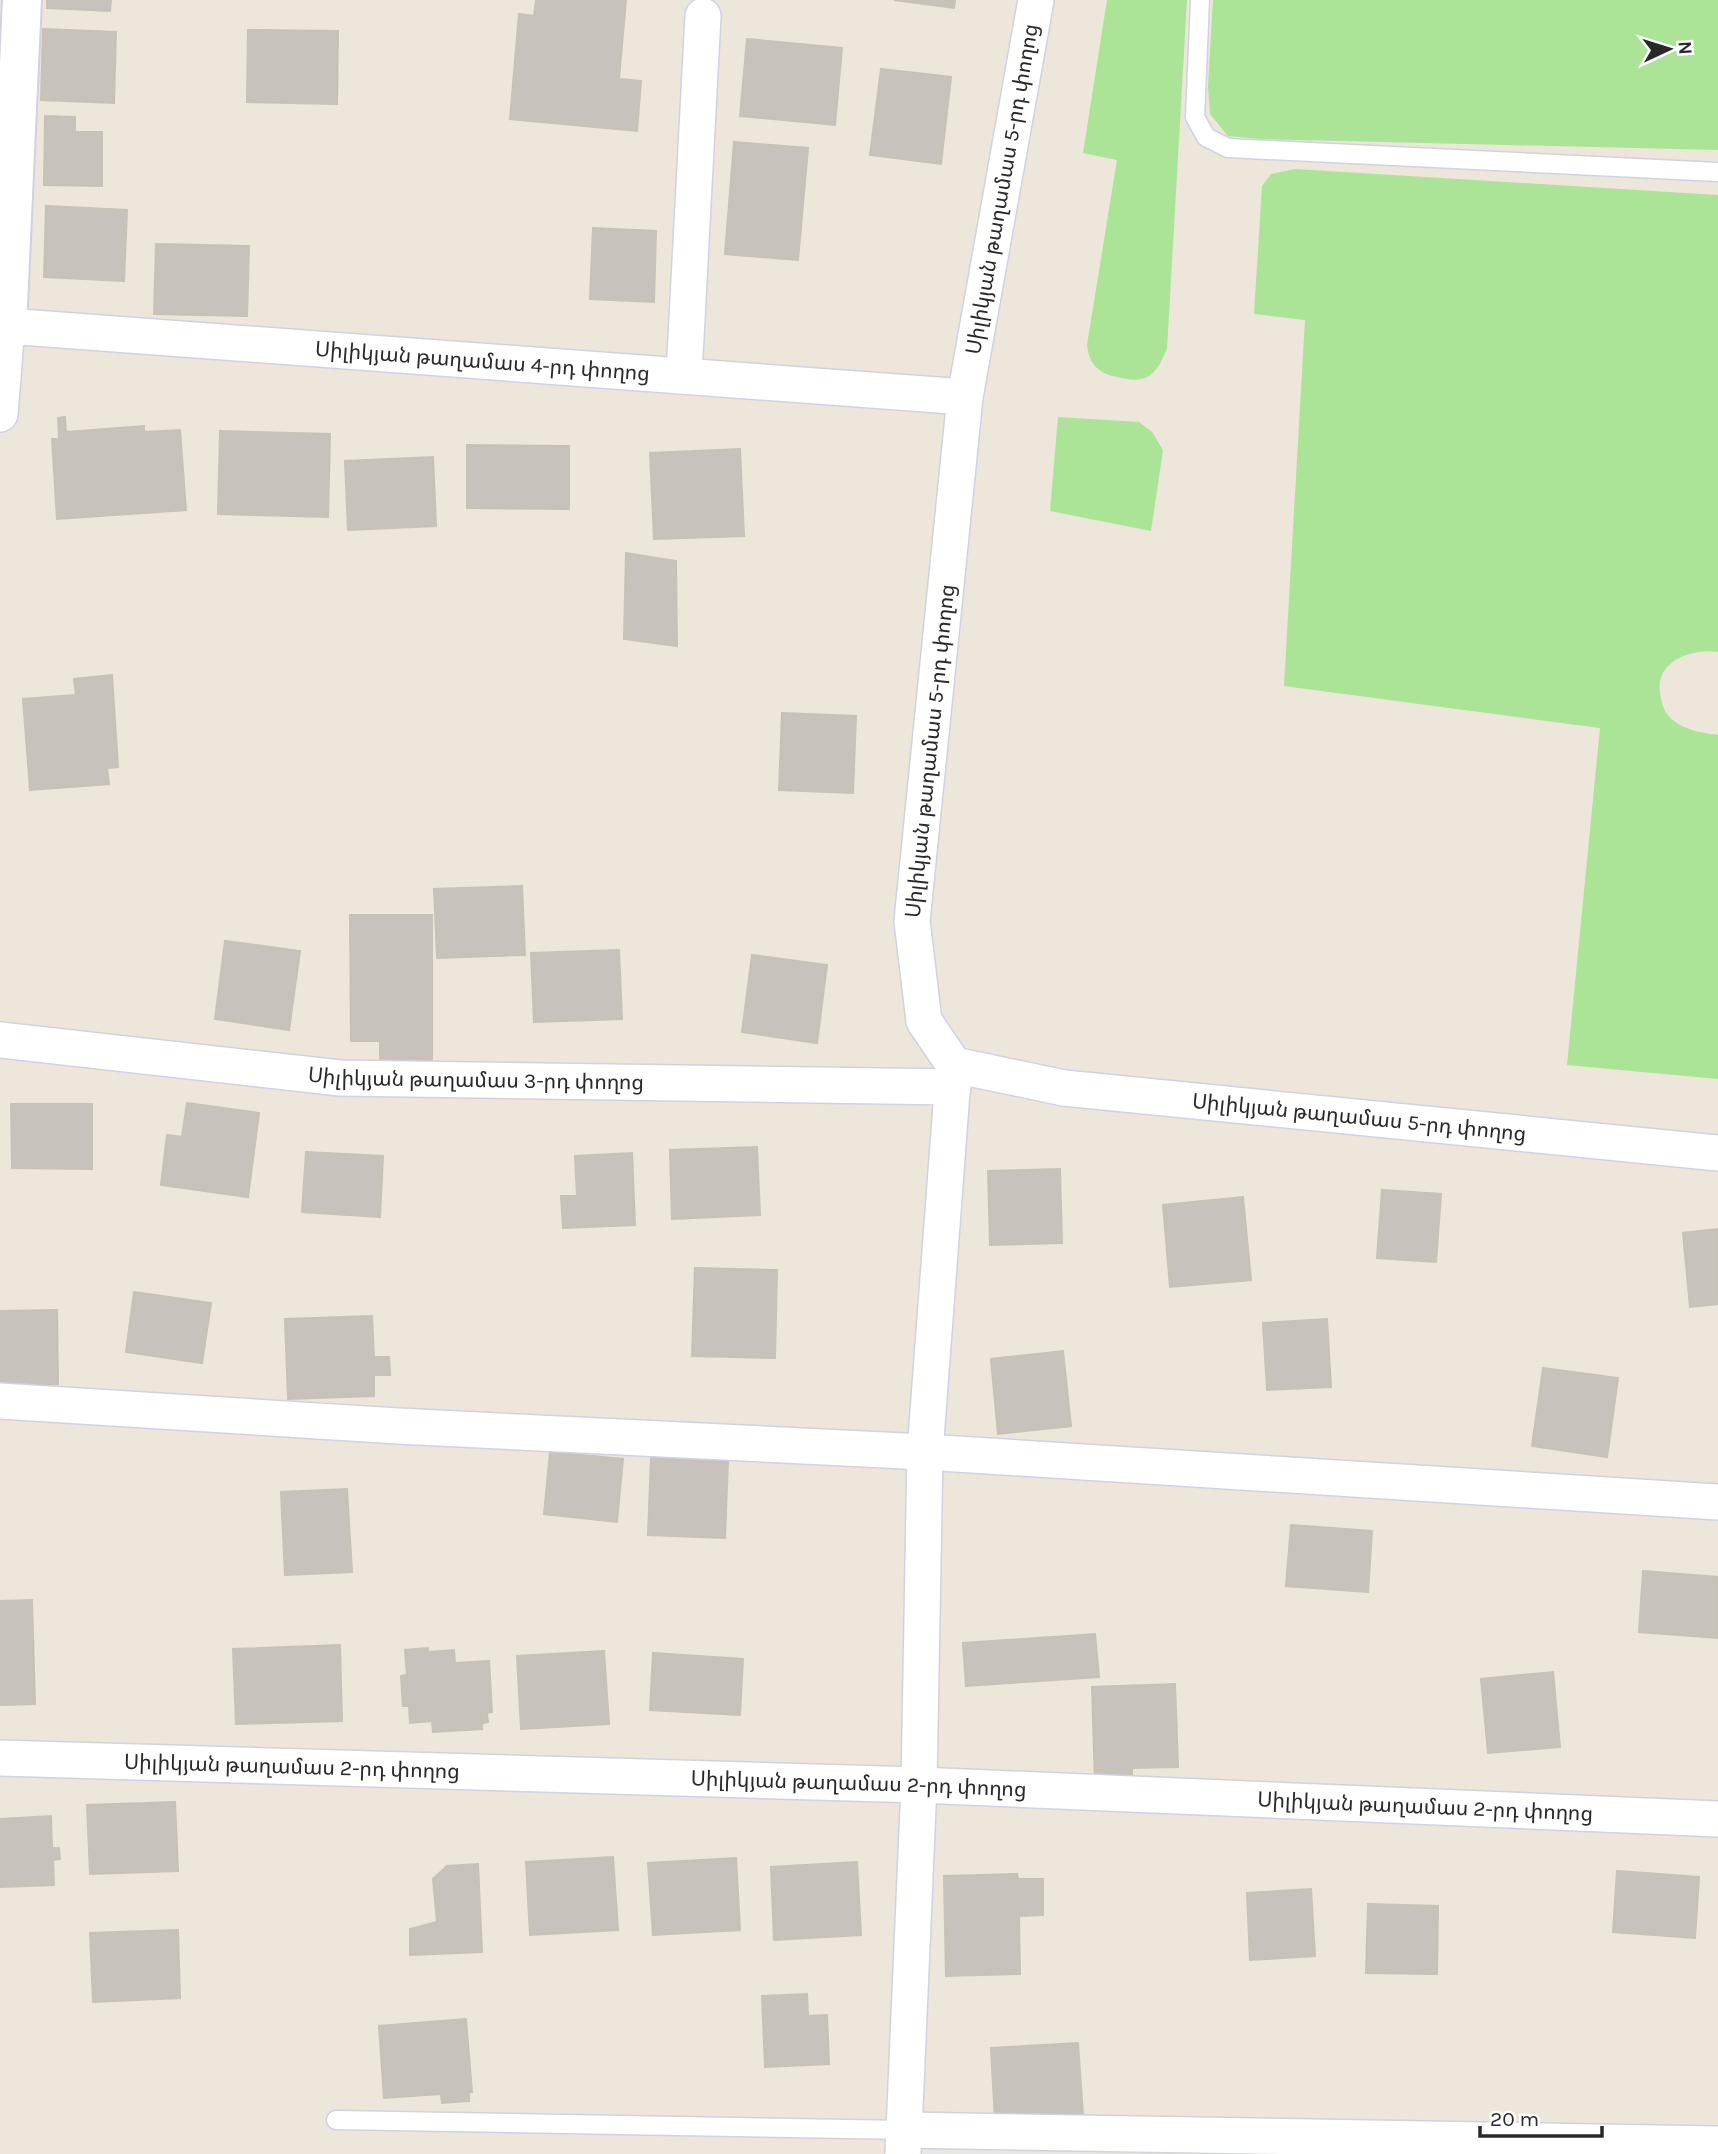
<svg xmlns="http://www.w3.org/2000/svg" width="1718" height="2154" font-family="Karla,'Noto Sans Armenian',sans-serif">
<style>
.green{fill:#abe397}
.building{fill:#c7c2bb;stroke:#c7c2b5;stroke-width:2}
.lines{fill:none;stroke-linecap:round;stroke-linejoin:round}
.service-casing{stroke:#d0d2e2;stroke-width:21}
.minor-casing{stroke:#d0d2e2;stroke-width:38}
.secondary-casing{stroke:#d0d2e2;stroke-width:42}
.service{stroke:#fff;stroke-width:18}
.minor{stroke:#fff;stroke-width:35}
.secondary{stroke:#fff;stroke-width:38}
.labels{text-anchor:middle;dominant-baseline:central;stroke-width:6;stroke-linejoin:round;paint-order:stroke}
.street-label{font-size:21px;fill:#292929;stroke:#fff}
</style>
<rect width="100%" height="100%" fill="#ece6db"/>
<g class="green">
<path d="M1107,0h80l-20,349c-5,10 -8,20 -18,27 -9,5 -17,4 -27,2 -21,-3 -33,-12 -35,-33l30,-185 -34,-7z"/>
<polygon points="1213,0 1718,0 1718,150 1261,139 1228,136 1210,114 1208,86"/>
<path d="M1295,169l423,26v457c-26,-4 -63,9 -58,41 1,7 3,16 7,21 11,15 34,19 51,21v344l-151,-14 33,-337 -316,-42 21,-366 -51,-6 8,-128 9,-12z"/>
<polygon points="1058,417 1139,422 1152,432 1163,450 1151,531 1050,511"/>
</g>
<g class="building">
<polygon points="47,0 111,0 110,11 47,8"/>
<polygon points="536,0 626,0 619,79 641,81 637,131 510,119 519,14 534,16"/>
<polygon points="894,0 955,0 954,8"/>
<polygon points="43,29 116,32 114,103 41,100"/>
<polygon points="248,30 338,31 337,104 247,102"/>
<polygon points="747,39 842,48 835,125 740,116"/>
<polygon points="881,69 951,77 941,164 870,155"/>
<polygon points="45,116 75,117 75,132 102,132 102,186 44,185"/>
<polygon points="734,142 808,148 798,260 725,254"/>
<polygon points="46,206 127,210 124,281 44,277"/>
<polygon points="593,228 656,231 654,302 590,299"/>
<polygon points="156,244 249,246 247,316 154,314"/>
<polygon points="65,417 66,432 144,426 144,432 180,430 186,510 57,519 52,439 59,439 58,418"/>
<polygon points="220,431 330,434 328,517 218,514"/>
<polygon points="467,445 569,446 569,509 467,508"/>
<polygon points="740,449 744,536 654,539 650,453"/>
<polygon points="433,457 436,526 348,530 345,461"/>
<polygon points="626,553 676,561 677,646 624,639"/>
<polygon points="112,675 118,767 107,768 109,784 30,790 23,699 76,695 74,679"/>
<polygon points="782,713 856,716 853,793 779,790"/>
<polygon points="522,886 525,955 437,958 434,889"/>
<polygon points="350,915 432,915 432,1063 380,1063 380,1041 351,1041"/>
<polygon points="225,941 300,951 289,1030 215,1019"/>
<polygon points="619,950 622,1019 534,1022 531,953"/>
<polygon points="752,955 827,965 817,1043 742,1032"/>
<polygon points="187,1103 259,1113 248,1197 161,1185 167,1135 182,1137"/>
<polygon points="11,1104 92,1104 92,1169 12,1168"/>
<polygon points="757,1147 760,1215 672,1219 670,1150"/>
<polygon points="306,1152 383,1156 380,1217 302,1212"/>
<polygon points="632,1153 635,1225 563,1228 561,1196 577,1196 575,1156"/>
<polygon points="1060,1169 1062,1243 990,1245 988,1171"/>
<polygon points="1382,1190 1441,1194 1436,1262 1377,1258"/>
<polygon points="1243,1197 1251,1280 1170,1287 1163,1205"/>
<polygon points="1718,1229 1718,1304 1690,1307 1683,1233"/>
<polygon points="695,1268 777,1270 775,1358 692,1356"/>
<polygon points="134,1292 211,1303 202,1363 126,1352"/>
<polygon points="57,1310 58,1384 0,1385 0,1311"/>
<polygon points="372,1316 374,1357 389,1357 390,1375 374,1375 374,1396 288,1399 285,1319"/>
<polygon points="1327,1319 1331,1387 1267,1390 1263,1323"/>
<polygon points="1063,1351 1071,1426 998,1434 991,1359"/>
<polygon points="1543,1368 1618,1378 1607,1457 1532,1446"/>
<polygon points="550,1452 623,1459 617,1522 544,1514"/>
<polygon points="651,1458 728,1461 725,1538 648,1535"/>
<polygon points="347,1489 352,1572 285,1575 281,1492"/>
<polygon points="1291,1525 1372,1531 1368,1592 1286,1586"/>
<polygon points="1643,1571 1718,1577 1718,1638 1639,1632"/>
<polygon points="32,1600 35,1704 0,1705 0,1601"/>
<polygon points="1095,1634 1099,1677 966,1686 963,1643"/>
<polygon points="340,1645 342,1721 236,1724 233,1649"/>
<polygon points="428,1648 428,1652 454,1650 455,1663 489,1661 492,1712 487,1713 488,1722 483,1723 481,1713 482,1729 433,1732 432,1721 410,1723 409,1706 403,1706 401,1676 407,1675 405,1650"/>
<polygon points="604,1651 609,1724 521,1729 517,1656"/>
<polygon points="653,1653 743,1659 740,1715 650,1710"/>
<polygon points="1553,1672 1560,1747 1488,1753 1481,1679"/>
<polygon points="1175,1684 1178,1767 1132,1768 1132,1783 1095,1784 1092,1687"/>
<polygon points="175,1802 178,1871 90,1874 87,1805"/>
<polygon points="51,1816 52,1848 59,1848 60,1859 53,1860 54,1885 0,1887 0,1819"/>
<polygon points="613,1857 618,1930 530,1935 526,1862"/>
<polygon points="736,1858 740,1930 653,1935 648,1863"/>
<polygon points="857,1862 861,1935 774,1940 771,1867"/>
<polygon points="478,1864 482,1952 410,1955 410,1929 437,1922 433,1879 447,1866"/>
<polygon points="1617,1871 1699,1877 1695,1938 1613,1932"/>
<polygon points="1017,1874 1018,1879 1043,1879 1043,1915 1019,1916 1020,1974 946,1976 944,1876"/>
<polygon points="1311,1889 1315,1956 1250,1960 1247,1893"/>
<polygon points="1368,1904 1438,1906 1437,1974 1366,1973"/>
<polygon points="178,1930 180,1998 93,2002 90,1933"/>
<polygon points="807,1994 808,2016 827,2015 829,2064 765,2067 762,1996"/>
<polygon points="466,2019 472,2092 469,2092 469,2101 442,2103 441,2094 384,2098 379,2026"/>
<polygon points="1078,2043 1083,2116 995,2121 991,2048"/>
</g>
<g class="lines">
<g class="service-casing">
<g id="service">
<polyline points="1200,0 1195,117 1206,137 1228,148 1718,172"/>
<polyline points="336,2120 905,2130"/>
</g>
</g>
<g class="minor-casing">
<g id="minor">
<path id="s1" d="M1036,0l-71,397 -53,524 12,100 30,44 110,23 654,65"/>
<polyline points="684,375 703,16"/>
<path id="s2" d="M0,414l7,-88 958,71"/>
<path id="s3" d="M0,1040l340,38 613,9"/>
<polyline points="0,1401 398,1426 925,1452 1718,1502"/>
<path id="s4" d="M0,1758l919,27 799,34"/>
<polyline points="905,2130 1718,2144"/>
<polyline points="903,2154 919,1785 925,1452 954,1065"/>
</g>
</g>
<g class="secondary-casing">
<polyline id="secondary" points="0,325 7,326 22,0"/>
</g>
<use href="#service" class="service"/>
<use href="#minor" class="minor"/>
<use href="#secondary" class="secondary"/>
</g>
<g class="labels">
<g class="street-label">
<text transform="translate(1002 189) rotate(-80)">Սիլիկյան թաղամաս 5-րդ փողոց</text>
<text stroke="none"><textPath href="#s2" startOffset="565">Սիլիկյան թաղամաս 4-րդ փողոց</textPath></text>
<text transform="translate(930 751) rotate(-84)">Սիլիկյան թաղամաս 5-րդ փողոց</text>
<text stroke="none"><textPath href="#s3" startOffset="478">Սիլիկյան թաղամաս 3-րդ փողոց</textPath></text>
<text stroke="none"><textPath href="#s1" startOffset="1493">Սիլիկյան թաղամաս 5-րդ փողոց</textPath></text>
<text stroke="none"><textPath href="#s4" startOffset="292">Սիլիկյան թաղամաս 2-րդ փողոց</textPath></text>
<text stroke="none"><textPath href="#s4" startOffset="859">Սիլիկյան թաղամաս 2-րդ փողոց</textPath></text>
<text stroke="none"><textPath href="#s4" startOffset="1426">Սիլիկյան թաղամաս 2-րդ փողոց</textPath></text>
</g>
</g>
<g transform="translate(1669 49) rotate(86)" stroke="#ffffff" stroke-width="5" paint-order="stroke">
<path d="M0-5L12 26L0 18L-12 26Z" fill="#292929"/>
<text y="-10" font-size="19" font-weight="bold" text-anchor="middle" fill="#292929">N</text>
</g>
<path d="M1480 2126v10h122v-10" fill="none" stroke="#292929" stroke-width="3.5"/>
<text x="1490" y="2126" font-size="21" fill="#292929" stroke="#ffffff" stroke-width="5" paint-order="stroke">20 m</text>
</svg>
